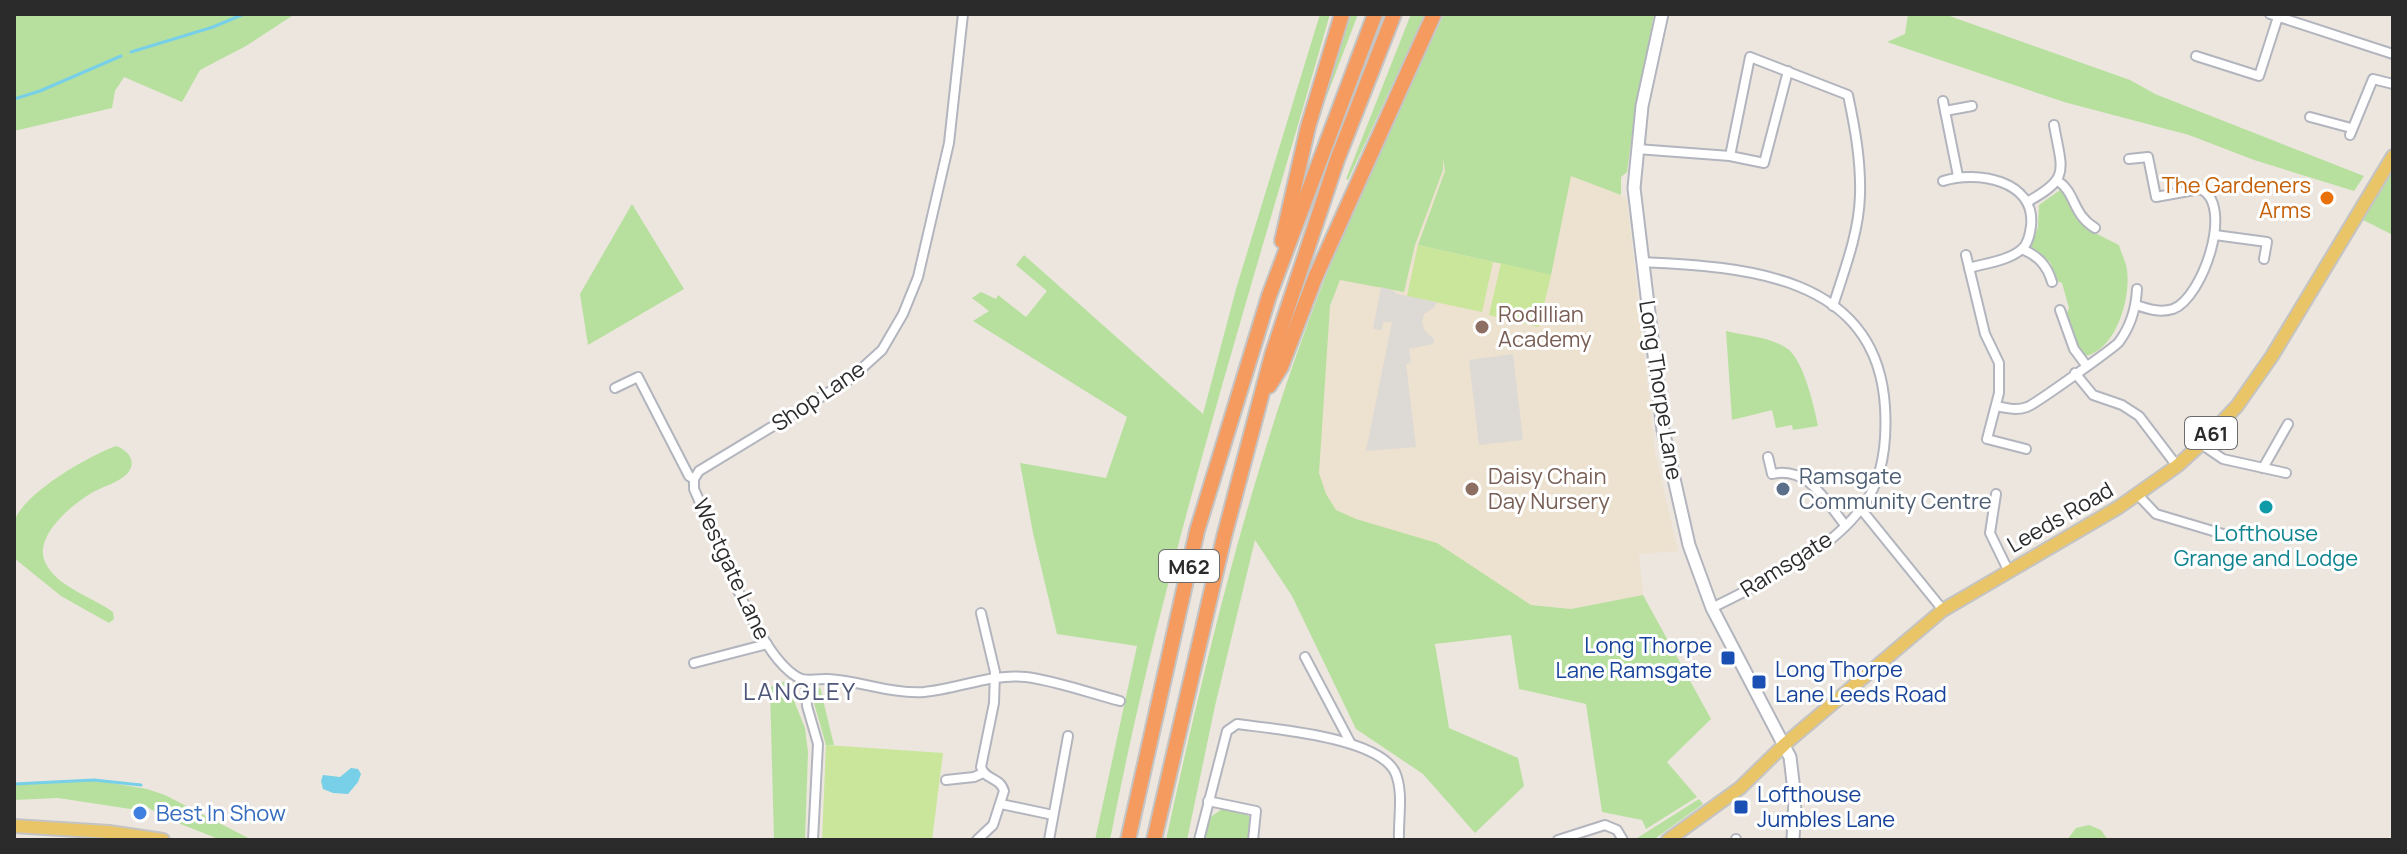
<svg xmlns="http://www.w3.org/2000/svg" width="2407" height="854" font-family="Manrope,sans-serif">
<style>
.education{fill:#ede2cf}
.green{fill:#b7e09e}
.pitch{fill:#c9e69a}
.plaza{fill:#ddd9d5}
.water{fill:#78cfe8}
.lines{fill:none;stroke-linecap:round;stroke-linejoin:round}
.stream{stroke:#78cfe8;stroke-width:3}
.street-casing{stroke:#b2b5be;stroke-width:12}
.secondary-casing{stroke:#b2b5be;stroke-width:15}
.primary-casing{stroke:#c4c4c4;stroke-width:16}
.highway-casing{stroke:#c4c4c4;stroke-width:18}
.street{stroke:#fff;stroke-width:8}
.secondary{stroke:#fff;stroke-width:11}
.primary{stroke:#e9c567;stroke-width:12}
.highway{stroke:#f59b60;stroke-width:14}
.food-dot{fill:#e8710a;stroke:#fff;stroke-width:3}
.education-dot{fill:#8d6e63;stroke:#fff;stroke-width:3}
.service-dot{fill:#5c6f8a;stroke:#fff;stroke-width:3}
.culture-dot{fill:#0f9aa8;stroke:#fff;stroke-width:3}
.transit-dot{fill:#1a4fb4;stroke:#fff;stroke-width:3}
.shop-dot{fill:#3f7fe0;stroke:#fff;stroke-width:3}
.labels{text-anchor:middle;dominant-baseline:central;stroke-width:6;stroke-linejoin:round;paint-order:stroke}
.shield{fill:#fff;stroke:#6b6b6b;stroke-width:2}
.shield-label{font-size:20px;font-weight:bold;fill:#2b2b2b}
.food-label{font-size:22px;fill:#c56008;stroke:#fff;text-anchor:end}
.education-label{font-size:22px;fill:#785e54;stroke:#fff;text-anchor:start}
.street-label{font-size:22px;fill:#2b2b2b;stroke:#fff}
.service-label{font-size:22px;fill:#4e5e75;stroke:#fff;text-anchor:start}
.culture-label{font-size:22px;fill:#0d838f;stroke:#fff}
.transit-label{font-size:22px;fill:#164399;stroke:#fff;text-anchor:start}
.shop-label{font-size:22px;fill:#366cbe;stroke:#fff;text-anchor:start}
.neighbourhood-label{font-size:24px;letter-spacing:2px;fill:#4e577a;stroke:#fff}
</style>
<rect width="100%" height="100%" fill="#ece6de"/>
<polygon class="education" points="1654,14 1632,134 1627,172 1621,177 1621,195 1627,200 1655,452 1678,551 1639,554 1643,595 1571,609 1531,605 1255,539 1289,423 1356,235 1409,112"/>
<g class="green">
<polygon points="14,14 295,14 246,46 200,70 182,102 124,77 115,91 112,108 14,131"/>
<path d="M1320,14h10c-78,274 -166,546 -220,826h-15l42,-194 -80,-12 -24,-101 -13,-70 86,15 21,-61 -154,-96 16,-10 -17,-13 9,-6 15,7 2,-4 28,22 21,-26 -31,-26 8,-10 179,159 33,-125z"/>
<polygon points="1350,14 1358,14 1320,114"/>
<polygon points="1411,14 1425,14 1348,180 1346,179"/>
<path d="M1444,14h210l-22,120 -5,38 -6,5v18l-50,-19 -20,99 -133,-30 27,-74 -2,-13v12l-28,75 -11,47 -64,-12 -10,26 -11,167 7,21 10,16 20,9 81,24 94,62 40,4 72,-14 68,124 -44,43 30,35 -51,32 -4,-9 -40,-8 -16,-108 -67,-15 -8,-54 -76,9 14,84 69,30 6,28 -49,47 -52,-59 -67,-45 -64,-133 -37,-56 -40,166 -28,134h-21c43,-197 93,-402 170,-589 32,-80 72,-158 108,-237z"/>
<polygon points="1908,14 1944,14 2130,80 2155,94 2364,176 2354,191 2254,160 2189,135 2064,102 1887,42 1905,34"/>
<polygon points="2393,171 2393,235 2363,220"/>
<path d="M2063,188l14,30 16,14 26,13c2,8 7,17 8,25 4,28 -11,80 -42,86l-15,-22 -4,-19 3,-7 -7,-25 -5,-2 -7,-19 -20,-13 8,-22 1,-22z"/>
<polygon points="632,204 684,289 588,345 580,294"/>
<path d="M1726,331c20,5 45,6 62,18 16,13 26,57 30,77l-25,4 -1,-5 -16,3 -4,-18 -40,10z"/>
<path d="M116,446c12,4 22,16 11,28 -8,8 -22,12 -32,17 -20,11 -62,44 -50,71 11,25 48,35 68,50l1,7 -5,4 -48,-27 -47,-38c0,-11 -3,-27 1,-38 9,-27 75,-65 101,-74z"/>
<polygon points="786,681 805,728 808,752 805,840 774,840 770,687"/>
<polygon points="820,687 832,737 834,745 826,745 814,703 815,692"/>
<polygon points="94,780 147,789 165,795 252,840 221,840 168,819 140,803 137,810 58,798 14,800 14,784"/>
<polygon points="1699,799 1703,804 1653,840 1634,840"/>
<polygon points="1222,809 1246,814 1250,817 1249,840 1205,840 1208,819"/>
<polygon points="2089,825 2101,830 2108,840 2067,840 2076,828"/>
</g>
<g class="pitch">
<polygon points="1418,245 1493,262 1482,312 1407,296"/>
<polygon points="1501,263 1551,275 1539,327 1489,315"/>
<polygon points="826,745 943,753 932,840 822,840"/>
</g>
<g class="plaza">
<polygon points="1381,287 1392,290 1397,294 1436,302 1435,307 1424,314 1422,323 1425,331 1434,339 1433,344 1409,349 1411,363 1406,364 1416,447 1366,451 1392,322 1383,322 1382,330 1373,329"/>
<polygon points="1513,354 1523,440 1479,445 1469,360"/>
</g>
<polygon class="water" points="351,768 358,769 361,774 358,782 348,794 333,793 323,789 321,781 323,775 340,777"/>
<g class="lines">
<g class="stream">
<polyline points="131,52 213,27 244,14"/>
<polyline points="14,99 40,91 121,56"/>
<polyline points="14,784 94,780 141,785"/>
</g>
<g class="street-casing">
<g id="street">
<path d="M963,14l-14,129 -31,134 -15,37 -21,36 -33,30 -150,91 -5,8v10c21,46 59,152 95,182 16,14 21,7 39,8 33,2 63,15 96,13 34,-3 68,-19 102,-15 31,4 63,16 94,24"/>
<polyline points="2270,14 2393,54"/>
<polyline points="2196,56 2259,76 2278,17"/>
<polyline points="1943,101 1958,176"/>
<polyline points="1945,111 1972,106"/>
<polyline points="2310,117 2351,128"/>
<polyline points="2350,135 2373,79 2393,84"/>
<polyline points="1637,149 1730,156 1764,163 1788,71"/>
<path d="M1730,156l20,-99 98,38c7,33 13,66 12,100 -1,38 -16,76 -27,111"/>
<path d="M2129,159l19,-2 8,40 44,-8c35,14 3,109 -27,120 -13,4 -25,0 -37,-4"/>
<path d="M1943,181c33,-11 93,-1 88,45 -1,8 -3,18 -9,23 -14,12 -36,14 -53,19"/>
<path d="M2058,181c18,12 14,33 37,47"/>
<path d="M2027,202c44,-24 35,-31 27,-77"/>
<polyline points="2215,235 2267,242 2264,259"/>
<path d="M2022,249c16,7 25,16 30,33"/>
<polyline points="1966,255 1985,334 1999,363 1999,393 1987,439 2026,449"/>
<path d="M1642,262c102,5 235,12 243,145 2,34 -1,71 -22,99 -35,48 -100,76 -151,102"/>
<polyline points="2060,310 2074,349 2086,365"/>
<polyline points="2075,373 2093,395 2122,405 2139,416 2177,466"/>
<polyline points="615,388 638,377 689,476 694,479"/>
<path d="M1996,406c10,2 21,5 31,1 7,-2 88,-60 92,-65 11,-15 17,-34 18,-53"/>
<polyline points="2201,444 2223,459 2286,473"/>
<path d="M1768,457l4,17c36,-8 53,26 73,51"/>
<polyline points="2263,468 2288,424"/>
<polyline points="1996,494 1990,533 2008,570"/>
<polyline points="2137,494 2156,514 2223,534"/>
<polyline points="1861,509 1943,610"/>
<polyline points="1305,657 1350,742"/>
<polyline points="694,663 767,644"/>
<polyline points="806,681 807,706 818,744 813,840"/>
<polyline points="946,780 974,777 983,773"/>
<polyline points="1208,801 1256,811 1253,840"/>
<polyline points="1001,804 1053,815"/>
<path d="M977,840l16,-15 11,-34c-4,-14 -19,-11 -23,-24l13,-64 1,-31 -14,-59"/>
<polyline points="1049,840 1068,736"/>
<path d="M1199,840l28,-109 10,-7c37,5 140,13 158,48 9,20 3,47 4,68"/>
<polyline points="1558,840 1605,825 1617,830 1623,840"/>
<polyline points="1736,840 1736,839"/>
</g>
</g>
<g class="secondary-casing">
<polyline id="secondary" points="1662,14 1642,106 1634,188 1663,430 1689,545 1712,608 1790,757 1795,799 1793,840"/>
</g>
<g class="primary-casing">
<g id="primary">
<polyline points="14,826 109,832 163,840"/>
<polyline points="1668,840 1740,788 1785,744 1943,610 2119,507 2177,466 2201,444 2237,406 2272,356 2393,156"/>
</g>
</g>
<g class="highway-casing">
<g id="highway">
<polyline points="1282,241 1308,127 1342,14"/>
<polyline points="1269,386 1281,367 1315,278 1434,14"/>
<polyline points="1128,840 1197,531 1269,296 1375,14"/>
<polyline points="1154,840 1224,537 1272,355 1337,160 1394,14"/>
</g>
</g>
<use href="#street" class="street"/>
<use href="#secondary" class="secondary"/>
<use href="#primary" class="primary"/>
<use href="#highway" class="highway"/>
</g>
<circle class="food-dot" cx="2327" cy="198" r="8"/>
<g class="education-dot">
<circle cx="1482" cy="327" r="8"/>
<circle cx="1472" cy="489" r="8"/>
</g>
<circle class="service-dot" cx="1783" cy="489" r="8"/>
<circle class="culture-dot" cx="2266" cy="507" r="8"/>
<g class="transit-dot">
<rect x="1720" y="650" width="16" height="16" rx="4"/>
<rect x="1751" y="674" width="16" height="16" rx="4"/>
<rect x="1733" y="799" width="16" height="16" rx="4"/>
</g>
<circle class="shop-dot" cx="140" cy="813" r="8"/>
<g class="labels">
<g class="shield">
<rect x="2185" y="417" width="52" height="32" rx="6"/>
<rect x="1159" y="550" width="60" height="32" rx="6"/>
</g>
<g class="shield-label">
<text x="2211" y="433">A61</text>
<text x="1189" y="566">M62</text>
</g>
<g class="food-label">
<text x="2311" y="185">The Gardeners<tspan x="2311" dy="25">Arms</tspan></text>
</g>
<g class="education-label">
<text x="1498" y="314">Rodillian<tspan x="1498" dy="25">Academy</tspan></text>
<text x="1488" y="476">Daisy Chain<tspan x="1488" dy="25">Day Nursery</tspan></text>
</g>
<g class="street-label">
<text transform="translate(1661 390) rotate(81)">Long Thorpe Lane</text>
<text transform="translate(818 396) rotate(-34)">Shop Lane</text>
<text transform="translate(2060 517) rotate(-30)">Leeds Road</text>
<text transform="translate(1786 564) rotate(-32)">Ramsgate</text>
<text transform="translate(732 569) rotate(65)">Westgate Lane</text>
</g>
<g class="service-label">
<text x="1799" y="476">Ramsgate<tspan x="1799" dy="25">Community Centre</tspan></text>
</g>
<g class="culture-label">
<text x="2266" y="533">Lofthouse<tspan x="2266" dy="25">Grange and Lodge</tspan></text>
</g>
<g class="transit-label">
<text x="1712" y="645" text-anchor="end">Long Thorpe<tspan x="1712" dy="25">Lane Ramsgate</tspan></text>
<text x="1775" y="669">Long Thorpe<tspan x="1775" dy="25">Lane Leeds Road</tspan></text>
<text x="1757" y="794">Lofthouse<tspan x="1757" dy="25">Jumbles Lane</tspan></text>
</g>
<g class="shop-label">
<text x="156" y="813">Best In Show</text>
</g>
<g class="neighbourhood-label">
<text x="800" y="690">LANGLEY</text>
</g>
</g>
<rect width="2407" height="854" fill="none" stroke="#2b2b2b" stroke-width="32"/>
</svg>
